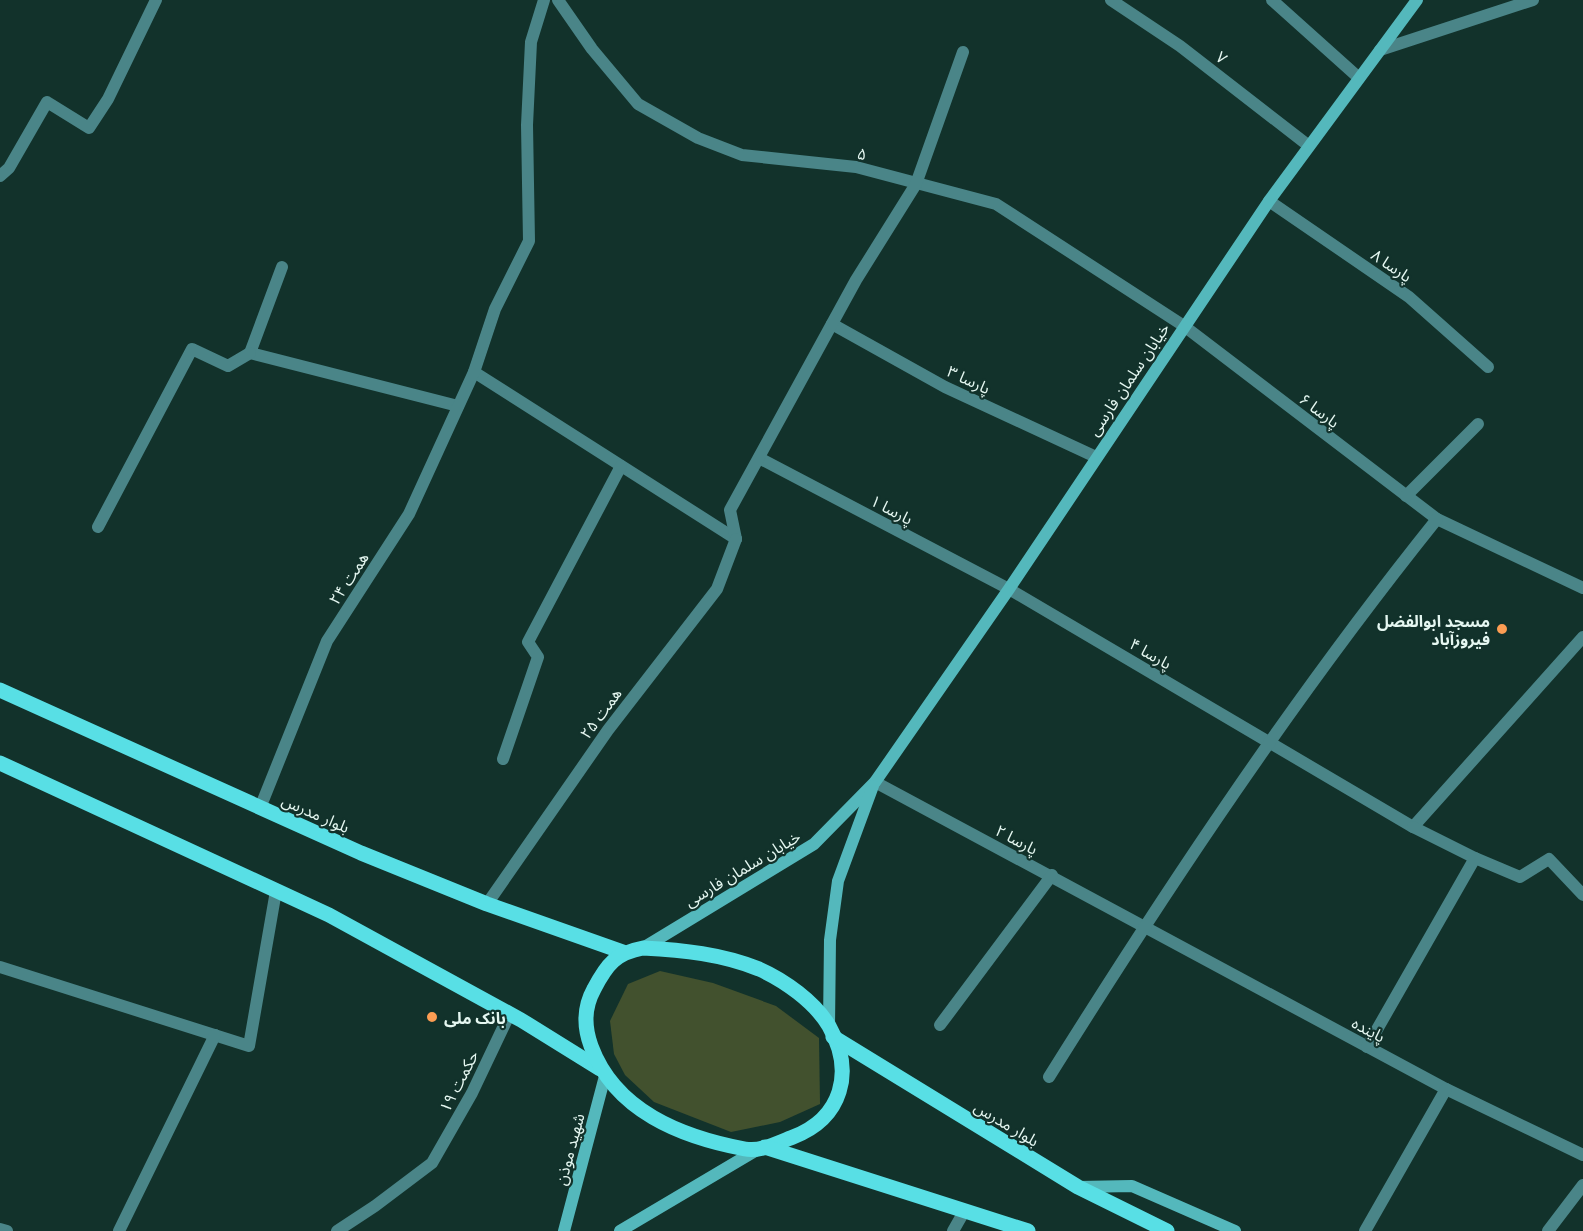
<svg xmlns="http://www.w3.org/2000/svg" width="1583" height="1231" font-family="'Playfair Display','Noto Sans Arabic',serif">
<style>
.green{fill:#42512e}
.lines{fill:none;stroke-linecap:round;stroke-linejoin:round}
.street{stroke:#4a8588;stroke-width:12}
.secondary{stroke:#54b8bc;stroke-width:12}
.primary{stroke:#58dfe5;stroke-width:15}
.poi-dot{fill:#fc9d53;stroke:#12322b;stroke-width:2}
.labels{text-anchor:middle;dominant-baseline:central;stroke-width:4.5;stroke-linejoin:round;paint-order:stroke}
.street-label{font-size:16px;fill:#e5f7f1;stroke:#12322b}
.poi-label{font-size:16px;font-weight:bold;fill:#e5f7f1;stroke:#12322b;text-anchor:end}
</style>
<rect width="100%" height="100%" fill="#12322b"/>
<polygon class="green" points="660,971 713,983 776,1006 819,1038 820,1104 780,1122 731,1132 654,1102 625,1075 614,1054 610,1021 628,984"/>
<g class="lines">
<g class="street">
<polyline points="558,0 592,49 638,104 698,138 742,155 856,167 996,204 1184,326 1437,519 1583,588"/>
<polyline points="1111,0 1180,46 1309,146"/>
<polyline points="1272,0 1359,78"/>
<polyline points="1380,50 1533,0"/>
<polyline points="0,176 9,168 47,102 89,128 108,99 156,0"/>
<polyline points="1269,201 1409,297 1488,367"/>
<polyline points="282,267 250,353 458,406"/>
<polyline points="832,324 945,387 1096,457"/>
<polyline points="474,372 736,539"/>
<polyline points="759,458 1009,589 1413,827 1583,637"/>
<polyline points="1406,496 1478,424"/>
<polyline points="98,527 192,349 228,366 250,353"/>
<polyline points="736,539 730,510 856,280 916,184 963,52"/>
<polyline points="503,759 538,657 528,642 621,466"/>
<polyline points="875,782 1446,1089 1583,1155"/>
<polyline points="260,808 327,641 409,514 474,372 495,309 529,241 527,125 531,42 544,0"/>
<polyline points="1475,858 1520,877 1549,859 1583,895"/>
<polyline points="487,904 608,730 717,589 736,539"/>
<polyline points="0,967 249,1046 276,891"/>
<polyline points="940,1025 1052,875"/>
<polyline points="1367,1047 1475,858 1413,827"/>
<path d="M1049,1077c120,-192 246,-381 388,-558"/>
<polyline points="0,1229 7,1231"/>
<polyline points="119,1231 215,1035"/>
<polyline points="337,1231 375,1206 432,1163 472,1093 510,1013"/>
<polyline points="953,1231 965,1210"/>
<polyline points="1365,1231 1446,1089"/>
<polyline points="1548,1231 1583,1185"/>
</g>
<g class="secondary">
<polyline points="643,948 814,844 875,782 1009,589 1269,201 1417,0"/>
<polyline points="829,1026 830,940 838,881 873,786"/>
<polyline points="1078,1187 1132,1186 1235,1231"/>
<polyline points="564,1231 605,1076"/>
<polyline points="620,1231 755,1151"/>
</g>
<g class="primary">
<polyline points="0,690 361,853 487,904 623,952"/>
<polyline points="0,763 329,915 521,1020 600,1069"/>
<path d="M643,948c40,2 79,6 116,21 25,11 56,33 70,57 26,46 13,92 -36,111 -16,6 -32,15 -48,12 -64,-12 -130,-38 -154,-103 -7,-19 -7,-39 3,-57 13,-25 22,-36 49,-41z"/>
<polyline points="833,1037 1078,1187 1167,1231"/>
<polyline points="765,1147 1028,1231"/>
</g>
</g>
<g class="poi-dot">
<circle cx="1502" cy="629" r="6"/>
<circle cx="432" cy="1017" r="6"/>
</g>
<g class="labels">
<g class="street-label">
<text transform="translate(1222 57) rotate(38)">۷</text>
<text transform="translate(862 153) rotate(12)">۵</text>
<text transform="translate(1392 265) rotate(34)">پارسا ۸</text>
<text transform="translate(969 379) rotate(25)">پارسا ۳</text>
<text transform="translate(1128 379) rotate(-56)">خیابان سلمان فارسی</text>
<text transform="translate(1320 410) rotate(37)">پارسا ۶</text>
<text transform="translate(892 509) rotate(28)">پارسا ۱</text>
<text transform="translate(348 578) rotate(-57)">همت ۲۴</text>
<text transform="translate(1151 653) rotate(30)">پارسا ۴</text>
<text transform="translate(600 713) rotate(-54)">همت ۲۵</text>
<text transform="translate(316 813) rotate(24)">بلوار مدرس</text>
<text transform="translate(1017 839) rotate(28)">پارسا ۲</text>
<text transform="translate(742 868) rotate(-31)">خیابان سلمان فارسی</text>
<text transform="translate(1369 1029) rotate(28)">پاینده</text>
<text transform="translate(458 1081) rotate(-63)">حکمت ۱۹</text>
<text transform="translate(1007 1123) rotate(31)">بلوار مدرس</text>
<text transform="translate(569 1149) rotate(-75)">شهید موذن</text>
</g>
<g class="poi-label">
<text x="1490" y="620">مسجد ابوالفضل<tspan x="1490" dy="18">فیروزآباد</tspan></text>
<text x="444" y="1017" text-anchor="start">بانک ملی</text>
</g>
</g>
</svg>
